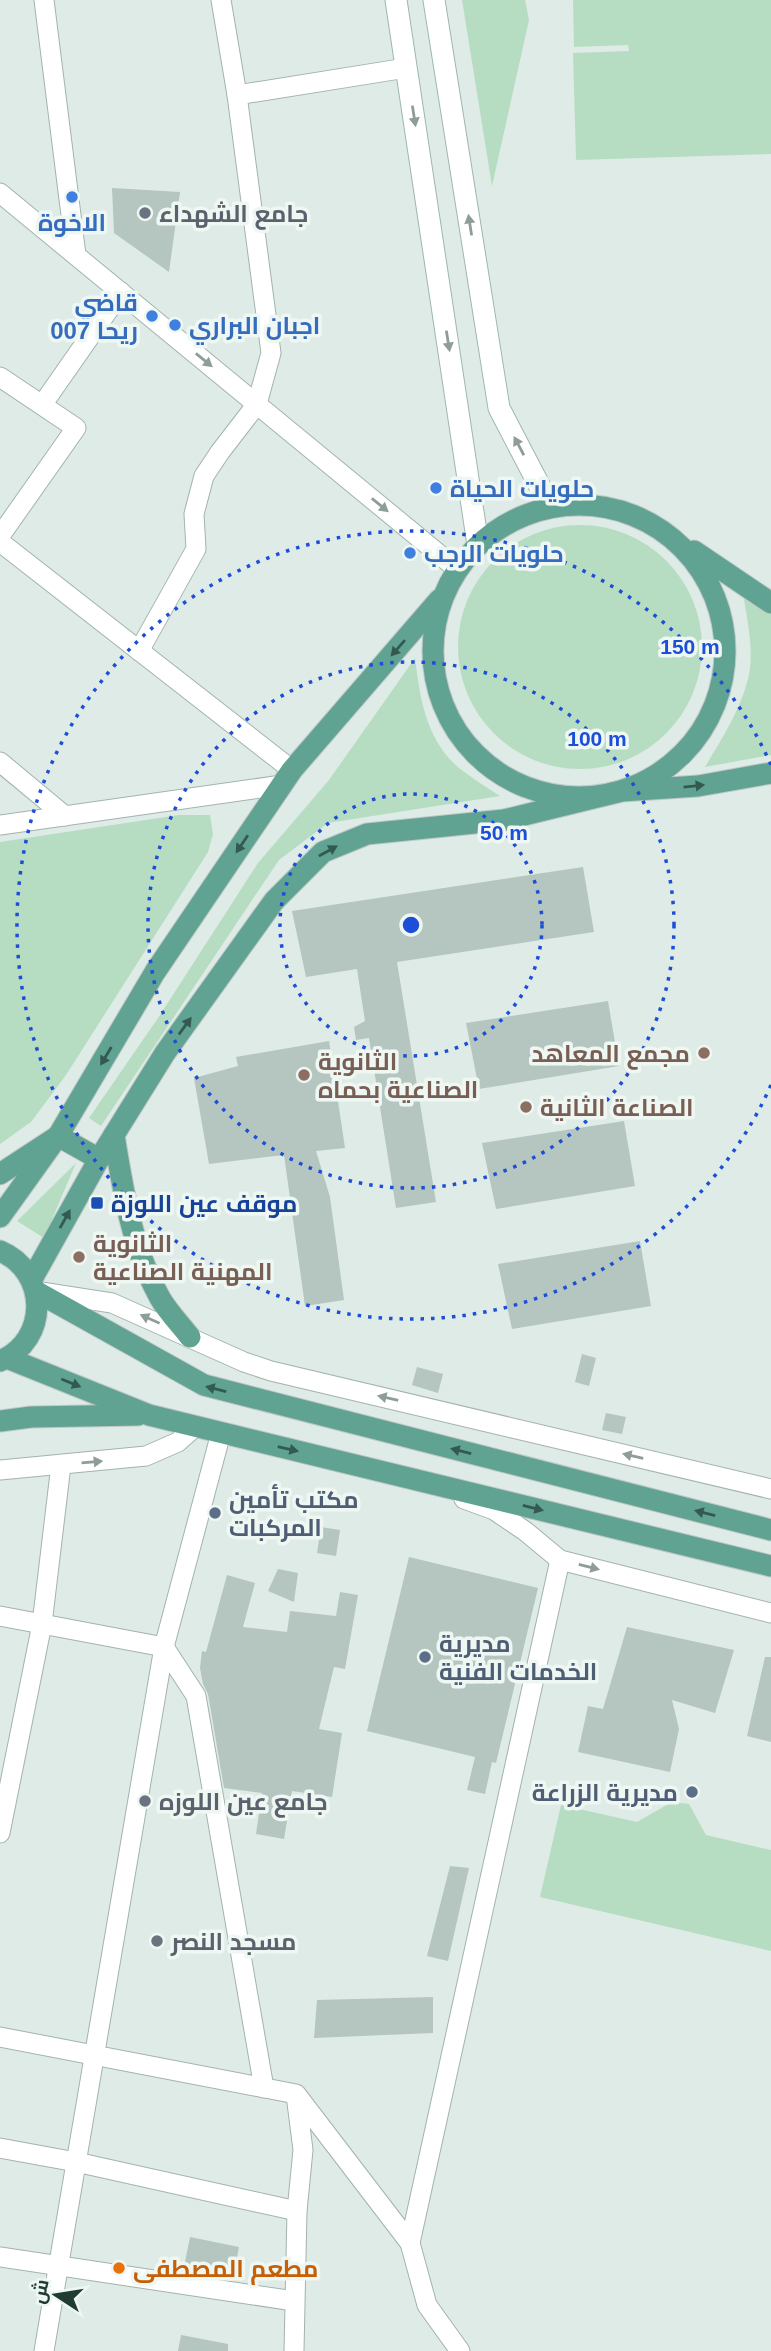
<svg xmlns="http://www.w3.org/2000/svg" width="771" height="2351" font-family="Arial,Cairo,sans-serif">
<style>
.green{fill:#b6ddc2}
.building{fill:#b4c6bf}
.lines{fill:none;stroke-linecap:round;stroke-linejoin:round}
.street-casing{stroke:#a2b3ad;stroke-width:21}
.secondary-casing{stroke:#9db7ae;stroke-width:23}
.primary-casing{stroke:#c0c8c6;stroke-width:23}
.street{stroke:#fff;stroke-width:19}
.secondary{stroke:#fff;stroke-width:21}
.primary{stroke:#61a393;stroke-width:21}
.oneway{fill:#8f9d9a}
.oneway2{fill:#335a50}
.ring{fill:none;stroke:#1d4ed8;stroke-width:3.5;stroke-dasharray:3.5 7}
.shop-dot{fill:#3f7fe0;stroke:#eff7f3;stroke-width:2.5}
.worship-dot{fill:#6b7280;stroke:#eff7f3;stroke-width:2.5}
.education-dot{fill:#8d6e63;stroke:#eff7f3;stroke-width:2.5}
.transit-dot{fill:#1a4fb4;stroke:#eff7f3;stroke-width:2.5}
.service-dot{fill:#5c6f8a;stroke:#eff7f3;stroke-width:2.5}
.food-dot{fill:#e8710a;stroke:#eff7f3;stroke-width:2.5}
.labels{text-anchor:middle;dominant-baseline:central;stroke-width:7;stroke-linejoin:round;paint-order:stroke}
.worship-label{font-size:24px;font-weight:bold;fill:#5b616d;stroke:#eff7f3;text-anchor:start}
.shop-label{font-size:24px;font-weight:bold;fill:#366cbe;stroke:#eff7f3;text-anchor:start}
.education-label{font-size:24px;font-weight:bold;fill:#785e54;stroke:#eff7f3;text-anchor:start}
.transit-label{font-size:24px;font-weight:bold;fill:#164399;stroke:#eff7f3;text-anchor:start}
.service-label{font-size:24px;font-weight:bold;fill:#4e5e75;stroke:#eff7f3;text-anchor:start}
.food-label{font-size:24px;font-weight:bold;fill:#c56008;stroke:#eff7f3;text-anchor:start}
.centre{fill:#1d4ed8;stroke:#eff7f3;stroke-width:3.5}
.ring-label{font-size:21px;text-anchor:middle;font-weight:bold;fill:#1d4ed8;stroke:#eff7f3;stroke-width:7;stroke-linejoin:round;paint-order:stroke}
</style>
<rect width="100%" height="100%" fill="#dfebe6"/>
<g class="green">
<polygon points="462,0 525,0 529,20 492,186"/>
<polygon points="573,0 771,0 771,154 576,160 573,53 629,51 628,45 574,47"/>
<circle cx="580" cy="647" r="122"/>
<path d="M743,593l28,20v142l-66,12c16,-27 35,-56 43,-88 7,-27 -1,-59 -5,-86z"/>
<path d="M415,658c5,40 11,82 44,110 13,10 27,19 41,28l-172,27 -49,37 -178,266 -12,-8 69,-100 100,-155 71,-83z"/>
<polygon points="179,815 210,815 213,834 208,852 66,1075 31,1122 0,1144 0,842"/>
<polygon points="76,1163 44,1238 17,1221"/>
<polygon points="672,1802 689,1804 706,1835 771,1850 771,1951 540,1897 561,1805 637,1822"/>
</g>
<g class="building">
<polygon points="112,188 180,192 169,272 114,233"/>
<polygon points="583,867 594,932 397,962 436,1202 396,1208 369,1038 356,1040 354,1027 365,1021 357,969 306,977 292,911"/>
<polygon points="608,1001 619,1066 479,1089 466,1023"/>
<polygon points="329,1041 345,1148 316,1151 330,1197 344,1300 305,1306 284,1155 209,1164 194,1078 238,1066 236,1057"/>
<polygon points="624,1121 635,1186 496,1209 482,1143"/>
<polygon points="640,1241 651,1306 512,1329 498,1264"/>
<polygon points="582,1354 596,1358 589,1386 575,1382"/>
<polygon points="417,1367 443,1374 438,1393 412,1385"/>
<polygon points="606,1413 626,1417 622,1434 602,1430"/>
<polygon points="321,1527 340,1530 336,1556 317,1553"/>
<polygon points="409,1557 538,1588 496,1763 492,1762 485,1794 467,1790 475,1757 367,1731"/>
<polygon points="278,1569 298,1573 294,1602 268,1591"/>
<polygon points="227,1575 255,1583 243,1627 287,1632 290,1611 336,1616 340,1592 358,1595 345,1669 334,1667 319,1729 342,1733 332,1797 292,1791 284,1839 256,1834 262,1793 224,1788 208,1694 203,1684 200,1668 202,1651 206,1652"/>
<polygon points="627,1627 734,1650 715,1713 672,1700 679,1729 670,1772 578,1752 588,1706 603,1709"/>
<polygon points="765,1657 771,1657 771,1742 747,1736"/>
<polygon points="450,1866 469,1868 448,1961 427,1956"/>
<polygon points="433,1997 433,2033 314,2038 317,2000"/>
<polygon points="190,2237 239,2247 233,2279 183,2272"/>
<polygon points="181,2335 228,2344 228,2351 178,2351"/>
</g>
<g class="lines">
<g class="street-casing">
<g id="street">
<polyline points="44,0 76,255"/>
<polyline points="237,95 406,68"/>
<polyline points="0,193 457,569"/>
<polyline points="0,377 76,428 0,536"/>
<polyline points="42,405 121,292"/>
<polyline points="0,542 292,770"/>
<polyline points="139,651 196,549 194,514 204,476 220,452 257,404 271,353 237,95 221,0"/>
<polyline points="0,762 65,816"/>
<polyline points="0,825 282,785"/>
<polyline points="41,1292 112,1303 244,1362 271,1371 771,1489"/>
<polyline points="0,1470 146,1456 178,1442 196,1426"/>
<polyline points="464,1499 494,1510 525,1531 560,1560 771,1613"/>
<polyline points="0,1616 164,1647 196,1696 264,2088"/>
<polyline points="0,1833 42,1624 61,1465"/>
<polyline points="0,2037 296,2094 410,2243 427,2305 460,2351"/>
<polyline points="0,2148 76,2162 297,2211"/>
<polyline points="410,2243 560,1560"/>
<polyline points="0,2257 294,2301"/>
<polyline points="44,2351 164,1647 221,1433"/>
<polyline points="294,2351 297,2211 303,2150 296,2095"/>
</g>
</g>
<g class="secondary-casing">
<g id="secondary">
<polyline points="396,0 478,545"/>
<polyline points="434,0 499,408 550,506"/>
</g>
</g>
<g class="primary-casing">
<g id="primary">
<circle cx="579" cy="651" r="146"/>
<polyline points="694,551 771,603"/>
<path d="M114,1135c9,56 18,113 46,163 8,14 20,26 30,39"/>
<polyline points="0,1174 58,1136 99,1159"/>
<polyline points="0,1217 58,1136 155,972 292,770 439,600"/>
<path d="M0,1251c48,20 50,89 0,110"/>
<polyline points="32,1279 99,1159 165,1053 274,901 323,852 367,834 504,820 622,791 698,786 771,773"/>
<polyline points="37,1292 204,1385 771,1530"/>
<polyline points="7,1358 149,1415 771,1566"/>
<polyline points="0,1421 31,1417 138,1415"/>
</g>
</g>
<use href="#street" class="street"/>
<use href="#secondary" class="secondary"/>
<use href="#primary" class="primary"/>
</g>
<defs><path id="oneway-solid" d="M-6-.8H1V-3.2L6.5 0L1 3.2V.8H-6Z" transform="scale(1.75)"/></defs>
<g class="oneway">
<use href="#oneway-solid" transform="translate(414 116) rotate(81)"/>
<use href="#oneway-solid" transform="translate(470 225) rotate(-99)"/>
<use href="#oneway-solid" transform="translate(448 341) rotate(81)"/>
<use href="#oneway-solid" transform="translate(204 360) rotate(39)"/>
<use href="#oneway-solid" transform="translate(519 446) rotate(-118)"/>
<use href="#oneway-solid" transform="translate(380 505) rotate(39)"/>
<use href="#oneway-solid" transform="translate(150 1319) rotate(-156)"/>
<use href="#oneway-solid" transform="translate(388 1398) rotate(-167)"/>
<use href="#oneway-solid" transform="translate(633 1456) rotate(-167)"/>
<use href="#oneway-solid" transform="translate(92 1462) rotate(-5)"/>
<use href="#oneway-solid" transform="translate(589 1567) rotate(14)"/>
</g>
<g class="oneway2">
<use href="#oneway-solid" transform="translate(398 648) rotate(131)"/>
<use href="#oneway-solid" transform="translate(694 786) rotate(-6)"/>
<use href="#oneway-solid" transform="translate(242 844) rotate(124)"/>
<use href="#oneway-solid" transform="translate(328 851) rotate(-29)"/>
<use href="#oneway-solid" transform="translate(185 1026) rotate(-54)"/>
<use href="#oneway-solid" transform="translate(106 1056) rotate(121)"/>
<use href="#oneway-solid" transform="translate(65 1219) rotate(-61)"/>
<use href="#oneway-solid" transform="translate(71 1383) rotate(22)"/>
<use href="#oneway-solid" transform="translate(216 1389) rotate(-166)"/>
<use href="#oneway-solid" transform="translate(288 1449) rotate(13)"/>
<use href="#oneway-solid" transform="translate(461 1451) rotate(-166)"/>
<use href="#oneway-solid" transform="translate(533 1508) rotate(14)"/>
<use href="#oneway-solid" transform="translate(705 1513) rotate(-166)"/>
</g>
<g class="ring">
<circle cx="411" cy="925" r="131"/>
<circle cx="411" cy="925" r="263"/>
<path d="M771 1085A394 394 0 1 1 771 765"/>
</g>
<g class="shop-dot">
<circle cx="72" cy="197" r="7"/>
<circle cx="152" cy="316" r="7"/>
<circle cx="175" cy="325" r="7"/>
<circle cx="436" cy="488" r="7"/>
<circle cx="410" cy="553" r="7"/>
</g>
<g class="worship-dot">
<circle cx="145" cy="213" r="7"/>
<circle cx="145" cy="1801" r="7"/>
<circle cx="157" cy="1941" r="7"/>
</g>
<g class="education-dot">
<circle cx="704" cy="1053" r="7"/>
<circle cx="304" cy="1075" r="7"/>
<circle cx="526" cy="1107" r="7"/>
<circle cx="79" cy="1257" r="7"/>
</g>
<rect class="transit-dot" x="90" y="1196" width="14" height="14" rx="3.5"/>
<g class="service-dot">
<circle cx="215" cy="1513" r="7"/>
<circle cx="425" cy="1657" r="7"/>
<circle cx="692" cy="1792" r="7"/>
</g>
<circle class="food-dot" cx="119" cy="2268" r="7"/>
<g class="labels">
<g class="worship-label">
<text x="159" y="213">جامع الشهداء</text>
<text x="159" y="1801">جامع عين اللوزه</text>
<text x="171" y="1941">مسجد النصر</text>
</g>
<g class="shop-label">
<text x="72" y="222" text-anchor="middle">الاخوة</text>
<text x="138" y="302" text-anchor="end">قاضي<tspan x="138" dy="28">ريحا 007</tspan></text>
<text x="189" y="325">اجبان البراري</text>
<text x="450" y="488">حلويات الحياة</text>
<text x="424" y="553">حلويات الرجب</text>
</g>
<g class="education-label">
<text x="690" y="1053" text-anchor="end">مجمع المعاهد</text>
<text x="318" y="1061">الثانوية<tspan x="318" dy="28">الصناعية بحماه</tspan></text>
<text x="540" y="1107">الصناعة الثانية</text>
<text x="93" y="1243">الثانوية<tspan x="93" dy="28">المهنية الصناعية</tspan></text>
</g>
<g class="transit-label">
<text x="111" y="1203">موقف عين اللوزة</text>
</g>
<g class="service-label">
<text x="229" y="1499">مكتب تأمين<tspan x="229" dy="28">المركبات</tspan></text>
<text x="439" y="1643">مديرية<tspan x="439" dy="28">الخدمات الفنية</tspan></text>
<text x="678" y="1792" text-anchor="end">مديرية الزراعة</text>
</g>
<g class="food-label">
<text x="133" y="2268">مطعم المصطفى</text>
</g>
</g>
<circle cx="411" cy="925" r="10" class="centre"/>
<g class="ring-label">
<text x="690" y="654">150 m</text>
<text x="597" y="746">100 m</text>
<text x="504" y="840">50 m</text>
</g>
<g transform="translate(56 2295) rotate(282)" stroke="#eff7f3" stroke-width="5" paint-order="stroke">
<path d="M0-5L12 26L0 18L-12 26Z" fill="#1f3b34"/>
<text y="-10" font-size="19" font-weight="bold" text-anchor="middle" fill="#1f3b34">ش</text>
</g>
</svg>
